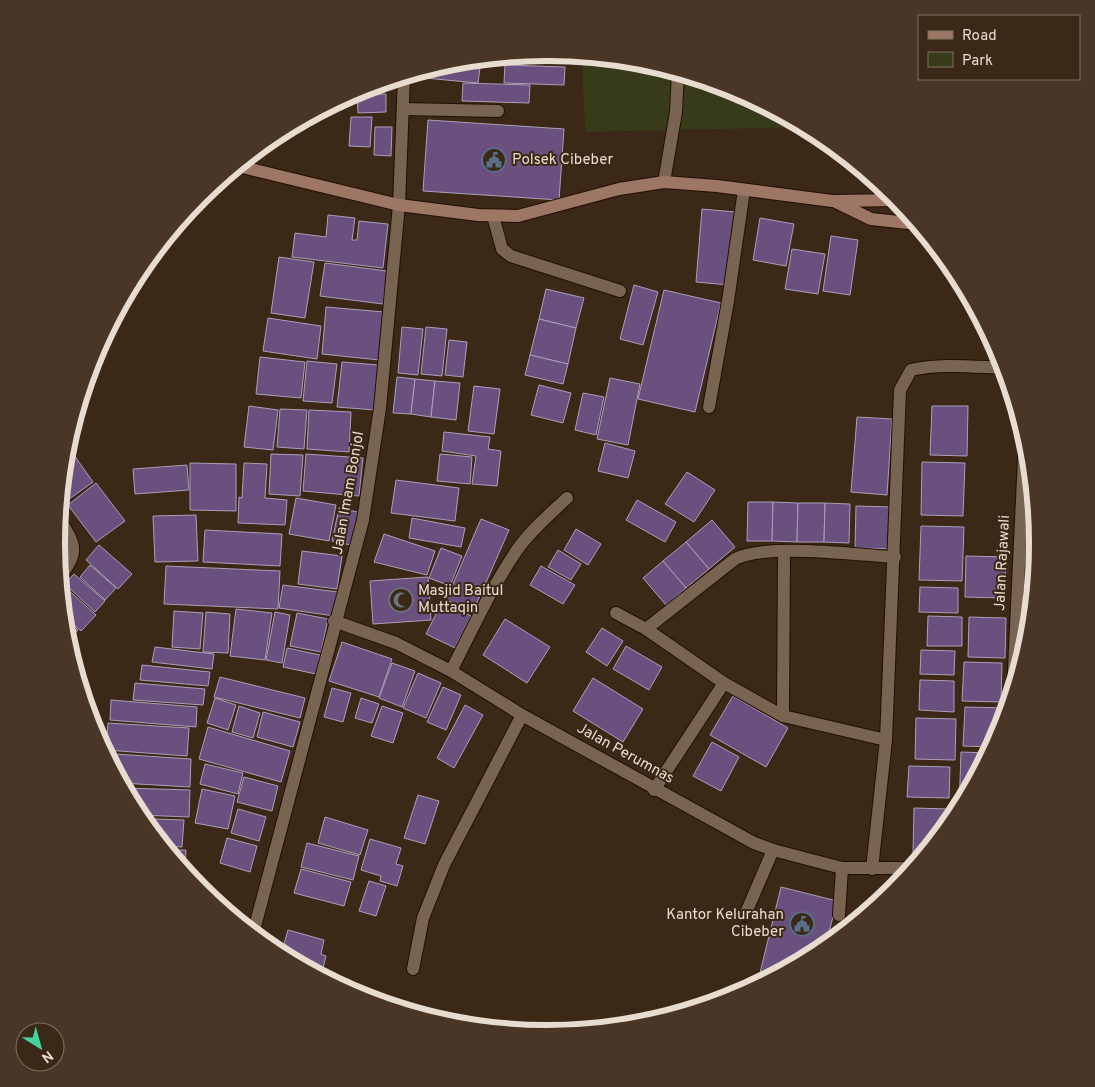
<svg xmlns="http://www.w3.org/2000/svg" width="1095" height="1087" font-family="Overpass,sans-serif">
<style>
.green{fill:#373b1a}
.building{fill:#69507e;stroke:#ac9fb9}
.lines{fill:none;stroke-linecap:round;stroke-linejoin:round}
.lane-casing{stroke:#211002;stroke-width:14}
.street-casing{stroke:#211002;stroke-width:14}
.secondary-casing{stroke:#211002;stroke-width:14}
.lane{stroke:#796451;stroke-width:12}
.street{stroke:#796451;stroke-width:12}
.secondary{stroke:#9d7665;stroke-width:12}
.labels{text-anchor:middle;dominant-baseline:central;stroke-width:4;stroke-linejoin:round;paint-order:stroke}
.poi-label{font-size:15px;fill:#e8dcd1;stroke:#3b2817;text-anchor:start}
.street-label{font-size:15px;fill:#e8dcd1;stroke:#3b2817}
.rim{fill:none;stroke:#e8dcd1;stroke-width:6}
</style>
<rect width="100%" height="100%" fill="#3b2817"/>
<polygon class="green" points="582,56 644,62 736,90 806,127 585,132"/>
<g class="building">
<polygon points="548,53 571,55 571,57 526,56"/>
<polygon points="481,60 478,83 425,78 426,70 452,62"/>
<polygon points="505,65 565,67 564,85 504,83"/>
<polygon points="463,83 530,85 529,103 462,101"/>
<polygon points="386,94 386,112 358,113 357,95"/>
<polygon points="351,117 372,117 370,147 349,146"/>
<polygon points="428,120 564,129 559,200 423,191"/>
<polygon points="375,127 392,127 391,156 374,155"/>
<polygon points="702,209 735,212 729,285 696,282"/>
<polygon points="328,215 355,218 352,240 357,240 359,221 388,224 383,268 292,257 295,233 326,237"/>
<polygon points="760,218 794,224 786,266 753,260"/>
<polygon points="831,236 858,240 850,295 823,291"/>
<polygon points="792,249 825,254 818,294 785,289"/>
<polygon points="279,257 314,262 305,318 271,313"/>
<polygon points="325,263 387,271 383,304 320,296"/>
<polygon points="634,285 658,292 643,345 620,339"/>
<polygon points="546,289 584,298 576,328 539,319"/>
<polygon points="664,290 721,303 695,412 638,399"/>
<polygon points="326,307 384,312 379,360 322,354"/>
<polygon points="268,318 321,326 317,359 263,351"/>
<polygon points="539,319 576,328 568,364 530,355"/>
<polygon points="402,327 423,329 418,375 398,373"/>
<polygon points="426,327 447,329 442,376 421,374"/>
<polygon points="449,340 467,342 463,377 445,375"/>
<polygon points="530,355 568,364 563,384 525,375"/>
<polygon points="260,357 305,362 301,398 256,394"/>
<polygon points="307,361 337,364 332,403 303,401"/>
<polygon points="342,362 379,365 375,410 337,407"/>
<polygon points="397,377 415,379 411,414 393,413"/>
<polygon points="610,378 640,384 628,445 597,439"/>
<polygon points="415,379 435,381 431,417 411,414"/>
<polygon points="435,381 460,383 456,420 431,417"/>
<polygon points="539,385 571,393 563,423 531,415"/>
<polygon points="474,386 500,389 494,434 468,431"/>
<polygon points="583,393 604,397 596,435 575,430"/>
<polygon points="249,406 278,410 273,450 244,447"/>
<polygon points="932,406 968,406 967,456 930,455"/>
<polygon points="280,409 307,410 304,449 277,447"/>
<polygon points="309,410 351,412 349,452 307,449"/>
<polygon points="857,417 892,419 887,495 851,492"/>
<polygon points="444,432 490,437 488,449 501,451 497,486 472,484 476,456 442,451"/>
<polygon points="605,443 635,451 628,478 598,471"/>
<polygon points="271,454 303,455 300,496 269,494"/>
<polygon points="306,454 363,458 359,496 303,491"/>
<polygon points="440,454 472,457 470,484 437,481"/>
<polygon points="74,455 93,482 65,502 61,497 64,463"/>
<polygon points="922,462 965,463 963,516 921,515"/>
<polygon points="190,463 236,464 236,511 190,510"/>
<polygon points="244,463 267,464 265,498 287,500 285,525 238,523 239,497 242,498"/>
<polygon points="187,465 189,490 135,494 133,469"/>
<polygon points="687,472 715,490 694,522 665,504"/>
<polygon points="396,480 459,488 455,521 391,513"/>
<polygon points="96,483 125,521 96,542 68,505"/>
<polygon points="296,498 336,505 329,541 289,534"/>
<polygon points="637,500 676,522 665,542 626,520"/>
<polygon points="748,502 773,502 772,541 747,541"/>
<polygon points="773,502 798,503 797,542 772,541"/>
<polygon points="798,503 825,503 824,542 797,542"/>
<polygon points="825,503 850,504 849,543 824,542"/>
<polygon points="856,506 893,507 892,549 855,548"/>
<polygon points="339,508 362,513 355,546 332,541"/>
<polygon points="196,515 198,561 155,562 153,516"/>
<polygon points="412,518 465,528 461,547 409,538"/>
<polygon points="481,519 509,530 473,612 446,600"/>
<polygon points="712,520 735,547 709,569 686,542"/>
<polygon points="921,526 964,527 962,581 919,580"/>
<polygon points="576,529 601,544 588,565 564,550"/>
<polygon points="205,530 282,534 280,566 203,562"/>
<polygon points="384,534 435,551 427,575 374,562"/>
<polygon points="686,542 709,569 686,588 663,561"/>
<polygon points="99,545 132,574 118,589 86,560"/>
<polygon points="441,548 462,556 450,586 429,578"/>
<polygon points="558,550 581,564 571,580 548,567"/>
<polygon points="302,551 342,556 337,589 298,584"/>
<polygon points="966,556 1006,557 1005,598 965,597"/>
<polygon points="663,561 686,588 666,605 643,578"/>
<polygon points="90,565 116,588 105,600 80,577"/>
<polygon points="166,566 280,571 278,609 164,604"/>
<polygon points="541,566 575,585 563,604 530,585"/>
<polygon points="74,574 105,601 95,612 65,584"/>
<polygon points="428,577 431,620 373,624 370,581"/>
<polygon points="283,585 338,592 334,616 279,608"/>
<polygon points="920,587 958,588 958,613 919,612"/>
<polygon points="66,588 96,615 81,631 64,615 61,592"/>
<polygon points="442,602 471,616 455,648 426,634"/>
<polygon points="236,609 272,613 265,660 230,656"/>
<polygon points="174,611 203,613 200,649 172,647"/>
<polygon points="206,612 230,614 228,653 203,652"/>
<polygon points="275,612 290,615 282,663 266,660"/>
<polygon points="297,613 328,619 321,652 290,646"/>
<polygon points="928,616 962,617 962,646 927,646"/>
<polygon points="64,617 78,630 69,640 66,636"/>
<polygon points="969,617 1006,618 1005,658 968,657"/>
<polygon points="505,619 550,647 527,683 483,655"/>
<polygon points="602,628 623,641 607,666 586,652"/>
<polygon points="342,642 392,659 379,697 329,681"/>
<polygon points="626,646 662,667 649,690 613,669"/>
<polygon points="155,647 214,654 212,669 152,662"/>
<polygon points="287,648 320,655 316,674 283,667"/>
<polygon points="921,650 955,651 954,675 920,674"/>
<polygon points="964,662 1002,663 1001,702 962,701"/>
<polygon points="392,663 415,671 402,707 379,698"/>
<polygon points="142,665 210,672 208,686 140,680"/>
<polygon points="418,673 441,683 426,718 403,708"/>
<polygon points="220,677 305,698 300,718 214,697"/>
<polygon points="593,678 643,709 623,742 573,711"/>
<polygon points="920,680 954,681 954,712 919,710"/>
<polygon points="135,683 205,689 203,705 133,700"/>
<polygon points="443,687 461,695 446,730 427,722"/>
<polygon points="332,688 351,693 343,722 324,717"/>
<polygon points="733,696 788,728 766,767 710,735"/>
<polygon points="215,698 236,705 228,730 207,723"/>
<polygon points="361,698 379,704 372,723 355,718"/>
<polygon points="111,700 197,707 196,727 110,720"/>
<polygon points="465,705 483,715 454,768 437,758"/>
<polygon points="239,706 260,713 253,738 232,732"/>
<polygon points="382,706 403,713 393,743 371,736"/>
<polygon points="965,707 1007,708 1001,732 993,747 963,746"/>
<polygon points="263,712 300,722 293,747 257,737"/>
<polygon points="916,718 956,719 955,760 915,759"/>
<polygon points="108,723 189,728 187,756 106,750"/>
<polygon points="208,727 290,751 281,782 199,759"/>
<polygon points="712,742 739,757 721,791 693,776"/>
<polygon points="961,752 990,753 959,810"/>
<polygon points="115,754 191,759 190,787 121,783 114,769"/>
<polygon points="205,764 243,773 238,794 200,784"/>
<polygon points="909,766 950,767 949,798 907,797"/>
<polygon points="244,777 278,786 272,811 237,802"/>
<polygon points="124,788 190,790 189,817 139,815"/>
<polygon points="202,789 235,796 228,829 195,823"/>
<polygon points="418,795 439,801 425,844 404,838"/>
<polygon points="914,808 950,809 950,824 925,853 913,853"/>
<polygon points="238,809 266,817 259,841 231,833"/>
<polygon points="325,817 368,830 360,855 318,843"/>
<polygon points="155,819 184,820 182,847 164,846 154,834"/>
<polygon points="227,838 257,846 250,872 220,863"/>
<polygon points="370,839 401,848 396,864 403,866 397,886 380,881 381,876 361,870"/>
<polygon points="307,843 359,856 353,880 301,867"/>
<polygon points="167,850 186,850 185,869 182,869"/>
<polygon points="301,869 351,882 344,906 294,893"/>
<polygon points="369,881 386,886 376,916 359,911"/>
<polygon points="781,887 837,901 825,948 768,979 759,977"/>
<polygon points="288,930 324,940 321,954 326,956 321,976 270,948 271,941 284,944"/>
</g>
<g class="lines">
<g class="lane-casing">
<g id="lane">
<polyline points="664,182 676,112 678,72"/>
<polyline points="493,216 502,249 511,256 620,291"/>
<polyline points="709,407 728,301 744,190"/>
<polyline points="745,915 773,850"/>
</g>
</g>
<g class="street-casing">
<g id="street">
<polyline points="403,109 498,111"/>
<path d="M59,519c15,23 22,33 1,57"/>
<polyline points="616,613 646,629 724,683 783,716 886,740"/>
<polyline points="334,621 396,643 451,671 522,715 754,843 773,850 842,868 914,868"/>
<path d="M646,629l89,-70c32,-16 121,-4 160,-2"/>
<path d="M451,671c21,-41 40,-83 66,-121 14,-20 33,-36 50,-52"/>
<polyline points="1013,691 1025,436"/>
<polyline points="783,716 784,551"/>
<polyline points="654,790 724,683"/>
<path d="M872,869l14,-129 14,-350 11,-20c30,-7 63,-3 94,-2"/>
<polyline points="839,915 842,868"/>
<polyline points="253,934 363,520 380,408 399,205 404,76"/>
<polyline points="413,969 423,918 444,865 522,715"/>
</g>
</g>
<g class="secondary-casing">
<g id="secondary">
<polyline points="238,166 399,205 478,215 518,216 619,189 664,182 717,186 832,201 898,200"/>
<polyline points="834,201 871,219 917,224"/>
</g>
</g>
<use href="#lane" class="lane"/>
<use href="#street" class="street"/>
<use href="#secondary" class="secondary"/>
</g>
<defs>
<g id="civic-ring" transform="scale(1.25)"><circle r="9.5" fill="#3b2817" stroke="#5c6f8a" stroke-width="1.5"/><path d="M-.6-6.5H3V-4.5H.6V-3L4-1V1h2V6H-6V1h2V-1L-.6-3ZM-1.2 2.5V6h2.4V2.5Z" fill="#5c6f8a"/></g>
<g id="mosque-ring" transform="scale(1.25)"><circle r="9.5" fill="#3b2817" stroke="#6b7280" stroke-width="1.5"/><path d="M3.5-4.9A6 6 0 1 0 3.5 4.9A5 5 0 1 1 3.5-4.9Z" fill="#6b7280"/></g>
</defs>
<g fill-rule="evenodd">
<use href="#civic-ring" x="494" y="160"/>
<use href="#mosque-ring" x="401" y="600"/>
<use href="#civic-ring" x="802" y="924"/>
</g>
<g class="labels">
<g class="poi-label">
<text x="512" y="160">Polsek Cibeber</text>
<text x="418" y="591">Masjid Baitul<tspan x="418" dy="17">Muttaqin</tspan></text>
<text x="784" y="915" text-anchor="end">Kantor Kelurahan<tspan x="784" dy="17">Cibeber</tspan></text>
</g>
<g class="street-label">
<text transform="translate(349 493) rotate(-80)">Jalan Imam Bonjol</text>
<text transform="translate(1003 563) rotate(-87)">Jalan Rajawali</text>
<text transform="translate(625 754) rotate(29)">Jalan Perumnas</text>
</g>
</g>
<path d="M0 0H1095V1087H0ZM65 543a482 482 0 1 1 964 0a482 482 0 1 1-964 0Z" fill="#493626" fill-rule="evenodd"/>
<path class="rim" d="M65 543a482 482 0 1 1 964 0a482 482 0 1 1-964 0Z"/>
<rect x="918" y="15" width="162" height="65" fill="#3b2817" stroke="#807061"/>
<rect x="928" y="31" width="25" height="8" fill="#9d7665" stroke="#807061"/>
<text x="962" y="40" font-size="15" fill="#e8dcd1">Road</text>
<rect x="928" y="52" width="25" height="15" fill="#373b1a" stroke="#807061"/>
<text x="962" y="65" font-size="15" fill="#e8dcd1">Park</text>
<g transform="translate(40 1047) rotate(143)"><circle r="24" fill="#3b2817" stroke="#807061"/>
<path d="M0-4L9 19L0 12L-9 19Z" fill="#43d4a0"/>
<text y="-8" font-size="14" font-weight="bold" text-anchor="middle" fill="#e8dcd1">N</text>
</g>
</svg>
